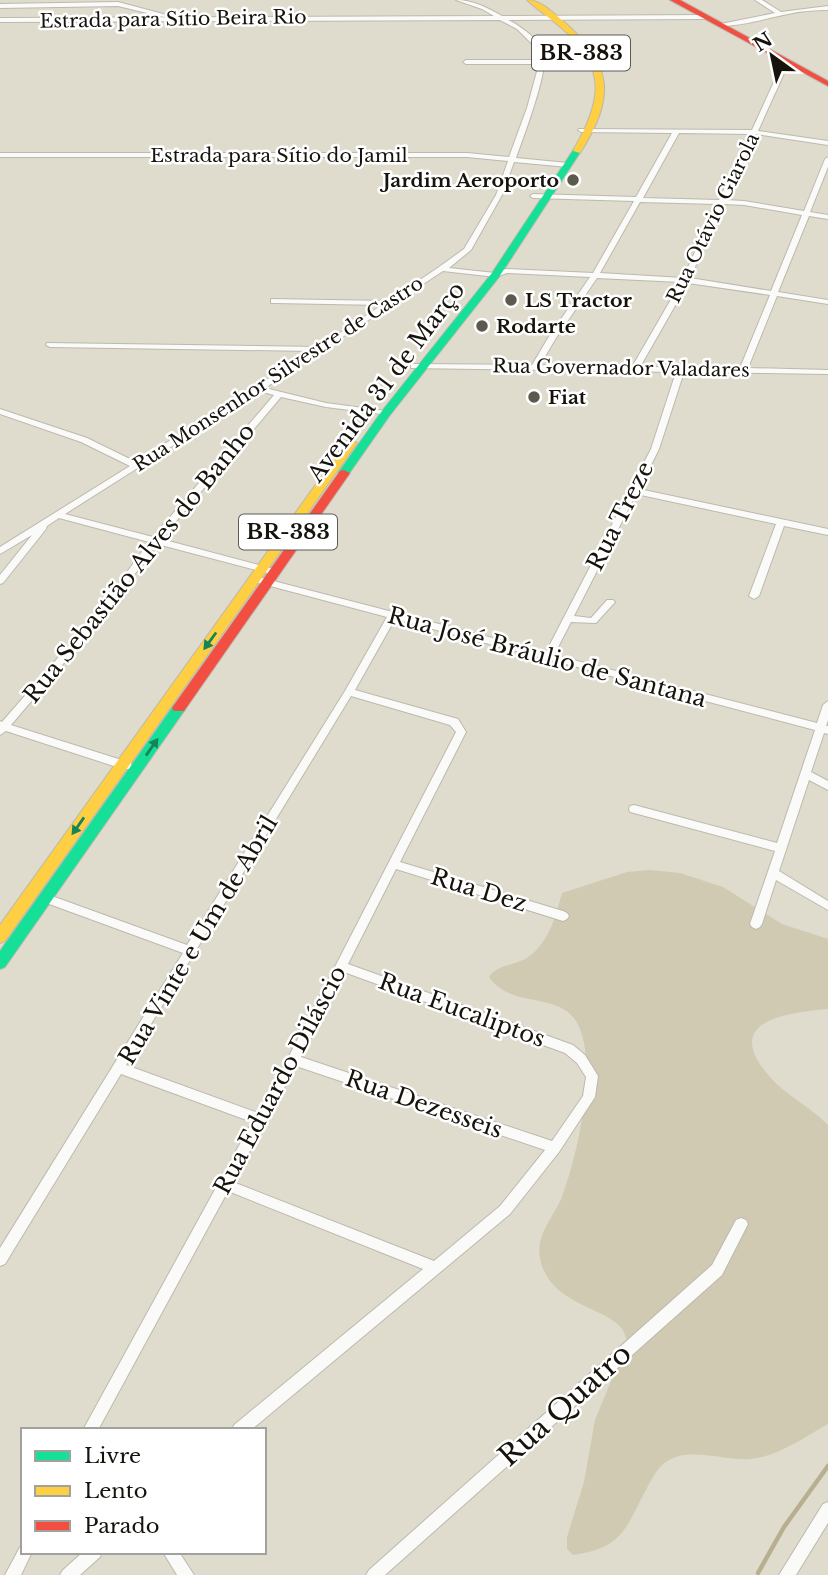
<svg xmlns="http://www.w3.org/2000/svg" width="828" height="1575" font-family="'Libre Baskerville',serif">
<style>
.green{fill:#d0cab2}
.lines{fill:none;stroke-linecap:round;stroke-linejoin:round}
.stream{stroke:#b8af90;stroke-width:4.5}
.street-casing{stroke:#bcb9ae;stroke-width:2}
.fast-casing{stroke:#bcb9ae;stroke-width:2}
.slow-casing{stroke:#bcb9ae;stroke-width:2}
.jam-casing{stroke:#bcb9ae;stroke-width:2}
.street{fill:#fafaf8;fill-rule:evenodd}
.fast{fill:#16e098;fill-rule:evenodd}
.slow{fill:#ffcf43;fill-rule:evenodd}
.jam{fill:#f24e42;fill-rule:evenodd}
.oneway{fill:#168459}
.poi-dot{fill:#5c594f;stroke:#fff;stroke-width:2.5}
.labels{text-anchor:middle;dominant-baseline:central;stroke-width:5;stroke-linejoin:round;paint-order:stroke}
.far-street-label{font-size:19px;fill:#15130b;stroke:#fff}
.far-poi-label{font-size:19px;font-weight:bold;fill:#15130b;stroke:#fff;text-anchor:start}
.shield{fill:#fff;stroke:#5b5a54;stroke-width:2}
.shield-label{font-size:21px;font-weight:bold;fill:#15130b}
.street-label{font-size:23px;fill:#15130b;stroke:#fff}
.near-street-label{font-size:28px;fill:#15130b;stroke:#fff}
</style>
<rect width="100%" height="100%" fill="#dfdcce"/>
<path class="green" d="M650,870l30,3 43,14 59,37 46,15v70c-39,4 -108,10 -59,67 16,19 42,31 59,49v299c-23,13 -51,33 -78,35 -26,2 -61,-13 -84,3 -8,5 -15,18 -19,26 -22,41 -24,60 -74,67l-6,-6v-12l17,-55 11,-62 32,-78c-3,-36 -71,-29 -86,-79 -7,-26 10,-42 20,-64 16,-40 39,-140 15,-178 -19,-30 -65,-12 -87,-44 8,-12 22,-11 34,-17 25,-13 32,-42 39,-67l65,-21z"/>
<g class="lines">
<polyline class="stream" points="758,1573 784,1527 828,1466"/>
<g class="street-casing">
<g id="street">
<path d="M456,0c17,0 32,8 46,16l203,-1 3,2 -3,2 -197,1c11,5 33,21 36,32 5,18 -21,86 -28,106l52,5 3,2 -3,2 -54,-5 -12,33 -31,55 -22,18 46,5 11,-4 87,4 41,-72 -101,-3 -3,-2 3,-2 103,3 36,-64 -91,-1 -3,-2 1,-1 173,1 31,-68 3,-2 3,2 -31,69 70,10v4l-72,-11 -30,66 18,1 60,10 21,-52 3,-2v10l-18,45 18,3v4l-19,-3 -31,76 50,8v4l-51,-8 -29,72 80,2v4l-144,-2 -25,77 -20,40 189,40v6l-44,-9 -25,70 -5,3 -5,-3 27,-72 -140,-30 -62,122 17,2 16,-18h6l2,2 -19,21 -25,-1 -17,33 263,68 6,-18 5,-4v19l-2,6h2v8l-4,-1 -13,39 17,9v9l-19,-10 -30,91 49,30v9l-52,-30 -14,44 -2,3 -4,2 -4,-2 -2,-3 25,-73 -141,-38 -4,-1 -1,-3 1,-3 4,-1 143,38 38,-113 -420,-111 -40,71 103,29 8,13 -66,130 163,49 4,2 2,3 -2,3 -4,2 -167,-52 -48,95 225,81 12,10 13,21 -3,21 -36,55 -49,62 -259,216h-19l2,-5 189,-156 -195,-78 -130,239h-15l169,-308 -131,-48 -116,190 -5,2v-18l183,-295 -142,-52 -2,-3 2,-3h8l138,50 158,-254 42,-74 -128,-34 -2,-2 2,-2 3,-1 284,74 105,-203 25,-77 -265,-4v-4h3l118,1 16,-27 42,-61 -83,-4 -11,4 -53,-6 -178,117 61,15 60,8h3v4l-63,-8 -45,-10 -120,142 117,31 2,2 -2,2 -3,1 -118,-31 -54,73 -92,108 120,38 1,3 -1,3h-8l-117,-38 -6,4v-14l2,1 95,-109 52,-71 -90,-24 -12,8 -1,3 -43,54 -3,1v-9l32,-40 -32,19v-7l130,-81 -49,-24 -81,-28v-5l87,29 49,24 176,-111 -262,-4 -4,-2 1,-2 272,4 63,-42 -108,-2h-3v-4l118,2 50,-34 25,-18 32,-54 12,-34 -41,-4h-467v-4h467l42,4 18,-49 12,-44h-73l-3,-2 3,-2h73l-1,-10 -21,-21 -17,-9 -500,2v-4l494,-2 -12,-7zM679,133l71,1 -31,66 -76,-2zM640,202l77,2 -34,74 -83,-5zM724,204l20,1 58,10 -31,76 -81,-13zM597,278l84,4 -49,85 -92,-2 16,-27zM688,283l82,12 -30,73 -100,-1zM259,391l15,4 -121,142 -88,-23zM351,696l99,29 6,7 -167,324 -31,57 -132,-48zM344,972l221,81 12,10 9,14 -3,19 -31,45 -251,-84zM296,1066l249,84 -45,56 -66,55 -201,-79z"/>
<path d="M755,0h7l19,12 47,-6v4c-13,0 -27,1 -40,4 -16,3 -58,15 -72,11l59,-12z"/>
<polygon points="118,2 167,15 164,17 118,6 0,8 0,4"/>
<polygon points="741,1218 746,1220 748,1224 722,1275 385,1575 366,1575 369,1570 712,1265 736,1220"/>
<polygon points="828,1502 828,1523 796,1575 779,1575 823,1504"/>
<polygon points="23,1545 23,1552 32,1552 21,1575 5,1575 20,1547"/>
<polygon points="83,1552 102,1552 100,1557 80,1575 60,1575 63,1570"/>
<polygon points="163,1552 179,1552 194,1575 177,1575"/>
</g>
</g>
<g class="fast-casing">
<g id="fast">
<polygon points="574,149 581,151 499,277 390,415 348,475 340,475 338,473 382,411 492,273"/>
<polygon points="179,703 186,708 184,711 5,967 0,969 0,951 174,705"/>
</g>
</g>
<g class="slow-casing">
<g id="slow">
<path d="M527,0c14,0 26,13 36,21 51,44 52,77 17,132l-7,-2c27,-46 36,-81 -8,-120 -12,-11 -26,-20 -38,-31z"/>
<polygon points="351,440 357,443 5,941 0,943 0,925 347,441"/>
</g>
</g>
<g class="jam-casing">
<g id="jam">
<polygon points="670,0 680,0 828,81 828,86"/>
<polygon points="344,470 350,473 184,711 174,711 172,708 174,705 340,471"/>
</g>
</g>
<use href="#street" class="street"/>
<use href="#fast" class="fast"/>
<use href="#slow" class="slow"/>
<use href="#jam" class="jam"/>
</g>
<defs><path id="oneway-solid" d="M-6-.8H1V-3.2L6.5 0L1 3.2V.8H-6Z" transform="scale(1.75)"/></defs>
<g class="oneway">
<use href="#oneway-solid" transform="translate(210 641) rotate(126)"/>
<use href="#oneway-solid" transform="translate(152 747) rotate(-55)"/>
<use href="#oneway-solid" transform="translate(78 826) rotate(125)"/>
</g>
<g class="poi-dot">
<circle cx="573" cy="180" r="7"/>
<circle cx="511" cy="300" r="7"/>
<circle cx="482" cy="326" r="7"/>
<circle cx="534" cy="397" r="7"/>
</g>
<g class="labels">
<g class="far-street-label">
<text transform="translate(173 19) rotate(-1)">Estrada para Sítio Beira Rio</text>
<text x="279" y="155">Estrada para Sítio do Jamil</text>
<text transform="translate(713 218) rotate(-64)">Rua Otávio Giarola</text>
<text transform="translate(621 368) rotate(1)">Rua Governador Valadares</text>
<text transform="translate(278 374) rotate(-33)">Rua Monsenhor Silvestre de Castro</text>
</g>
<g class="far-poi-label">
<text x="559" y="180" text-anchor="end">Jardim Aeroporto</text>
<text x="525" y="300">LS Tractor</text>
<text x="496" y="326">Rodarte</text>
<text x="548" y="397">Fiat</text>
</g>
<g class="shield">
<rect x="532" y="35.5" width="98" height="35" rx="5"/>
<rect x="239" y="514.5" width="98" height="35" rx="5"/>
</g>
<g class="shield-label">
<text x="581" y="53">BR-383</text>
<text x="288" y="532">BR-383</text>
</g>
<g class="street-label">
<text transform="translate(386 382) rotate(-53)">Avenida 31 de Março</text>
<text transform="translate(620 516) rotate(-63)">Rua Treze</text>
<text transform="translate(139 563) rotate(-51)">Rua Sebastião Alves do Banho</text>
<text transform="translate(547 657) rotate(15)">Rua José Bráulio de Santana</text>
<text transform="translate(479 890) rotate(17)">Rua Dez</text>
<text transform="translate(198 940) rotate(-59)">Rua Vinte e Um de Abril</text>
<text transform="translate(462 1010) rotate(20)">Rua Eucaliptos</text>
<text transform="translate(280 1080) rotate(-62)">Rua Eduardo Diláscio</text>
<text transform="translate(424 1104) rotate(19)">Rua Dezesseis</text>
</g>
<g class="near-street-label">
<text transform="translate(565 1405) rotate(-42)">Rua Quatro</text>
</g>
</g>
<rect x="21" y="1428" width="245" height="126" fill="#ffffff" stroke="#a1a19d" stroke-width="2"/>
<rect x="35" y="1451" width="35" height="10" fill="#16e098" stroke="#a1a19d" stroke-width="2"/>
<text x="84" y="1463" font-size="21" fill="#15130b">Livre</text>
<rect x="35" y="1486" width="35" height="10" fill="#ffcf43" stroke="#a1a19d" stroke-width="2"/>
<text x="84" y="1498" font-size="21" fill="#15130b">Lento</text>
<rect x="35" y="1521" width="35" height="10" fill="#f24e42" stroke="#a1a19d" stroke-width="2"/>
<text x="84" y="1533" font-size="21" fill="#15130b">Parado</text>
<g transform="translate(772 56) rotate(327)" stroke="#ffffff" stroke-width="5" paint-order="stroke">
<path d="M0-5L12 26L0 18L-12 26Z" fill="#15130b"/>
<text y="-10" font-size="19" font-weight="bold" text-anchor="middle" fill="#15130b">N</text>
</g>
</svg>
